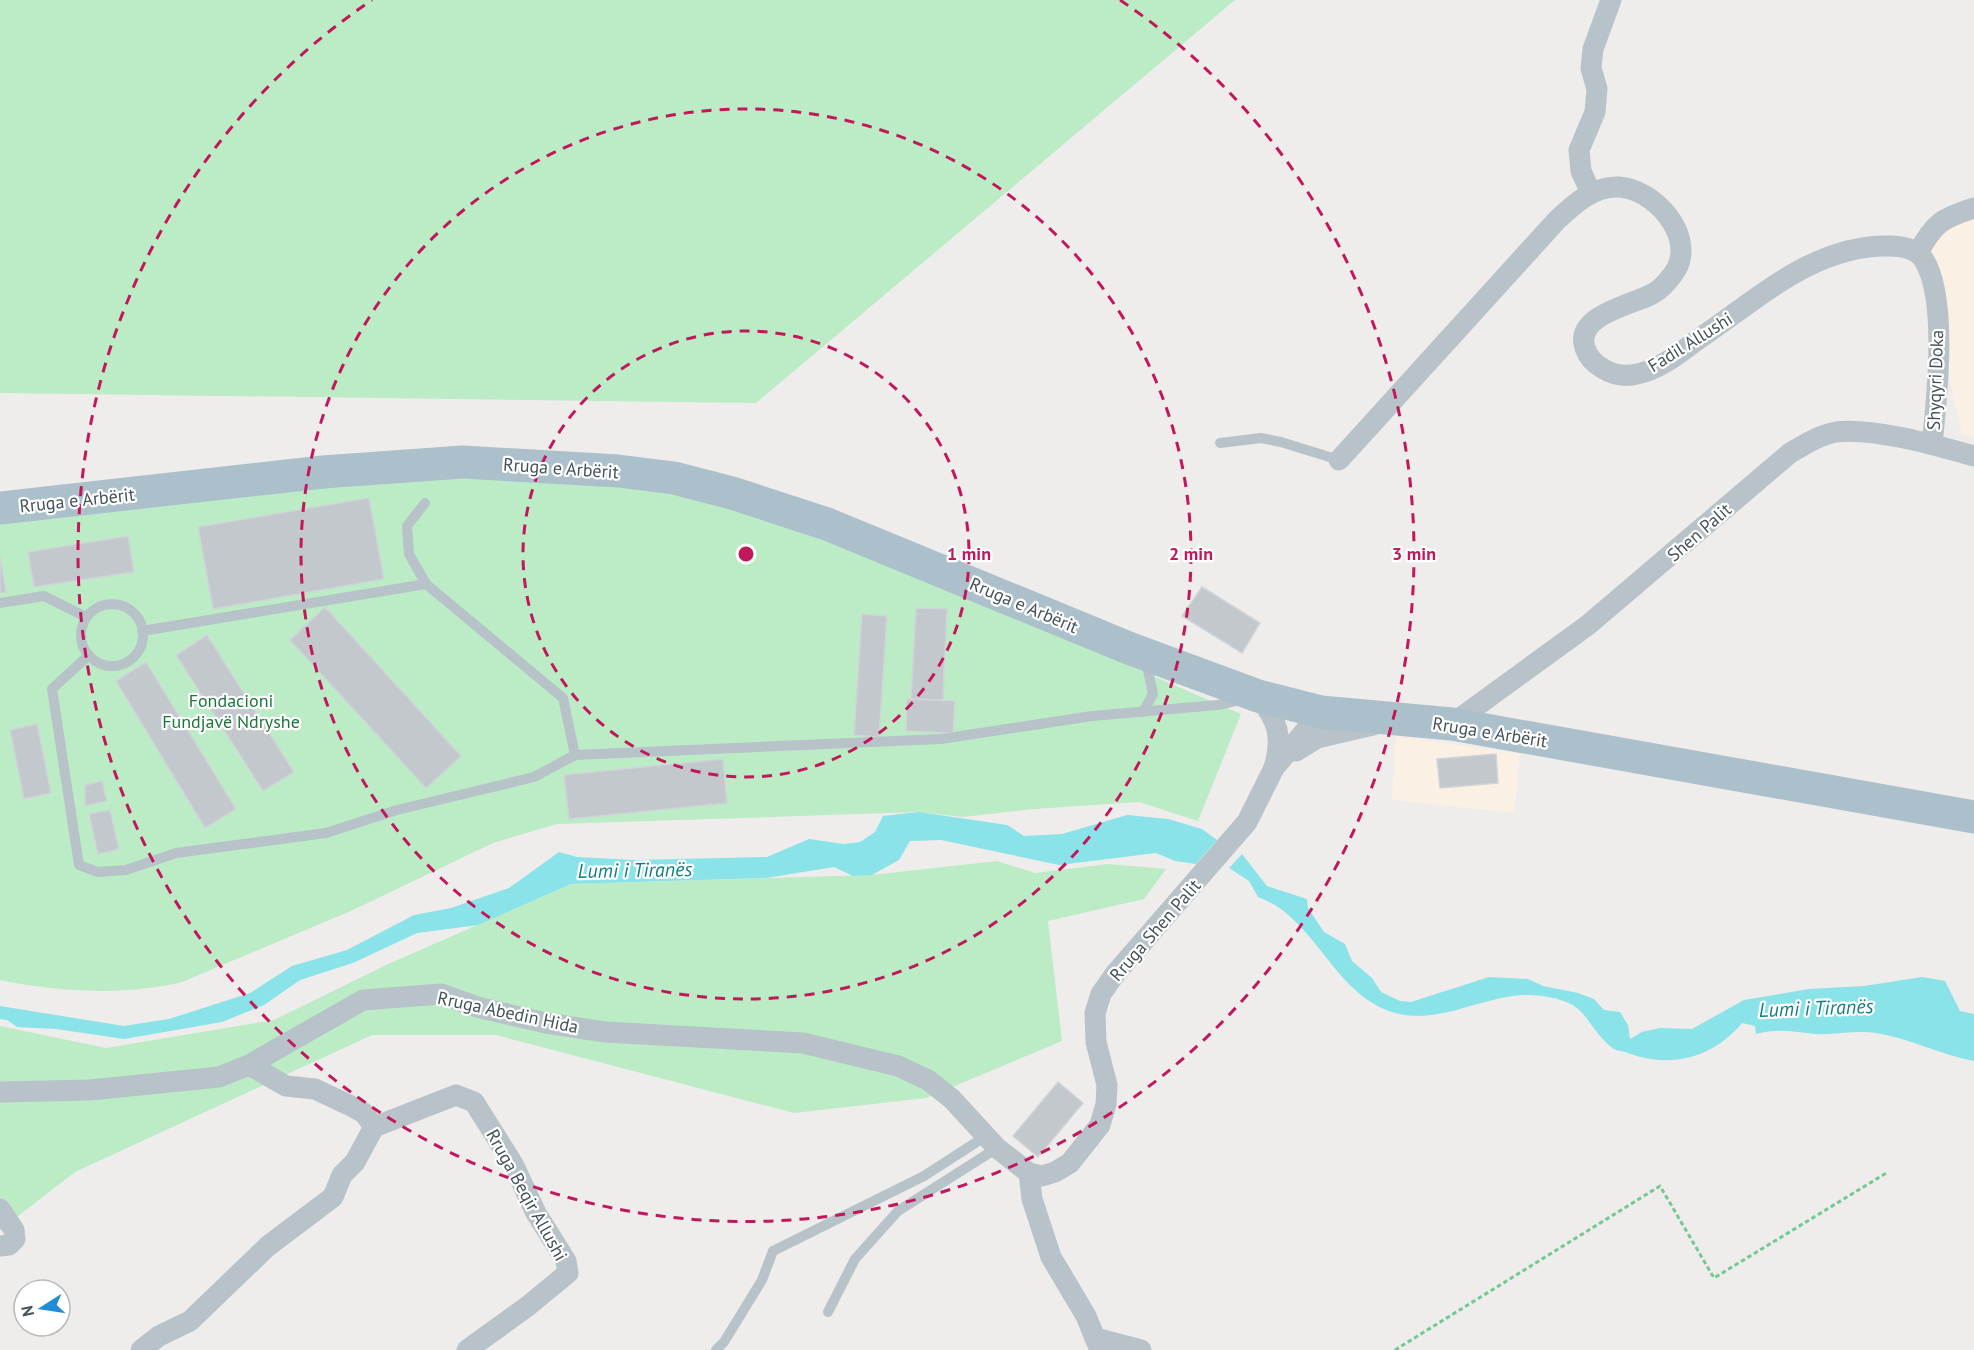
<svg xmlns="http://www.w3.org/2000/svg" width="1974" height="1350" font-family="'PT Sans',sans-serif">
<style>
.commercial{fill:#faf1e4}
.green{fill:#bbecc6}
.water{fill:#89e3e8}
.building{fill:#c3c8cc;stroke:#d0d4d8;stroke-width:1.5}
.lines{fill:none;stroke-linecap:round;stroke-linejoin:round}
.path{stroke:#74c891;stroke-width:3;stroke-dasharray:4.5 3;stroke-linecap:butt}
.lane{stroke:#b8c3c9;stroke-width:10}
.street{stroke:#b8c3c9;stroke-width:21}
.primary{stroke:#acc0cb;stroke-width:33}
.ring{fill:none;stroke:#c2185b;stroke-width:3;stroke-dasharray:10 8}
.labels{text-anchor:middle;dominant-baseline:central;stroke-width:4.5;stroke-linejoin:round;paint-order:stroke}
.street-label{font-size:18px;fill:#455359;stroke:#fff}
.park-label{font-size:18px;fill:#1a7639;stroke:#fff}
.water-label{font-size:20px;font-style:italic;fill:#117e83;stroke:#fff}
.centre{fill:#c2185b;stroke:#fff;stroke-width:3}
.ring-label{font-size:18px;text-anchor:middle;font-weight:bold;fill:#c2185b;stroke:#fff;stroke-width:4.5;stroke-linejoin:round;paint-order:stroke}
</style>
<rect width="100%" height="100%" fill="#efecec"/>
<g class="commercial">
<polygon points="1974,206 1974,437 1962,434 1916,231"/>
<polygon points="1396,736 1520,754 1514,813 1392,800"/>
</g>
<g class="green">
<polygon points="0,0 1235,0 756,403 0,393"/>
<path d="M247,477l392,2 166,47 436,188 -43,107 -59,-19 -105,7 -71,8 -44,-5 -362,12 -64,19 -140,67 -171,72c-56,14 -125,10 -182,-2v-479z"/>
<polygon points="997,861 1035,873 1108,864 1166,869 1144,899 1048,921 1062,1041 926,1098 794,1113 496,1035 372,1035 75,1172 0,1230 0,1026 106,1048 274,1020 386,965 571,884 872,875"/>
</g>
<g class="water">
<polygon points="919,812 1007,825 1024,836 1062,834 1127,815 1168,819 1202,829 1217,840 1196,864 1175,861 1156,853 1059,865 941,840 910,841 899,860 872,875 853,876 834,867 766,878 571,884 478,925 417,933 353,963 300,980 264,1005 222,1022 124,1039 56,1029 17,1027 7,1020 0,1019 0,1006 124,1026 169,1019 250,993 292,966 347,950 414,915 451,908 509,888 559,852 577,857 635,860 767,857 809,839 844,844 860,842 875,832 883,816"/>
<path d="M1242,854l25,32 40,13 1,9 16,24 21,12 7,17 20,17 9,14 19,9 11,1 78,-25 39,2 15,7 35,7 16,6 10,11 16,2 8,13 2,14 12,-7 18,-4 32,1 52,-29 65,-11 55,-3 58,-9 23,4 15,30 14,3v47c-34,-6 -64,-23 -98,-28 -20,-3 -40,2 -60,1 -21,-2 -38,-6 -60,0l-1,-8 -13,-3c-29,35 -71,46 -114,30 -5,-2 -13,-2 -17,-6 -30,-26 -20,-44 -69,-51 -57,-9 -110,42 -168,8 -46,-27 -65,-89 -116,-107l-9,-16 -20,-13z"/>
</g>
<g class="building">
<polygon points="369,498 384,579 213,609 198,527"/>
<polygon points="128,536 134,572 34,587 28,552"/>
<polygon points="0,556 6,592 0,593"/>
<polygon points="1202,587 1260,623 1242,653 1182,616"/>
<polygon points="325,607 461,756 426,788 290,640"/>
<polygon points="916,608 947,609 943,700 911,699"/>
<polygon points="862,614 887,616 879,737 854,735"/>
<polygon points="207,635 294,772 263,791 176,655"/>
<polygon points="146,662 236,809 205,828 116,681"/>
<polygon points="907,699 955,701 953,733 906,731"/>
<polygon points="37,724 51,793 24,799 10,730"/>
<polygon points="1496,754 1498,783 1440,788 1437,759"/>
<polygon points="723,759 727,803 569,819 564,775"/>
<polygon points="102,781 107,801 85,806 85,785"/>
<polygon points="110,810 119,849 98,854 89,814"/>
<polygon points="1058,1082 1083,1103 1038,1157 1013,1136"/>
</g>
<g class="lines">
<polyline class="path" points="1395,1350 1660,1186 1714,1278 1888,1172"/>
<g class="lane">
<polyline points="1220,443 1261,438 1281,442 1339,460"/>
<polyline points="425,503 407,526 409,554 426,584 563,698 575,755 941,739 1092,716 1218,705 1240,700"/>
<polyline points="0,603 44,596 86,617"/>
<circle cx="112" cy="635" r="31"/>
<polyline points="142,631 426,584"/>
<polyline points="89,655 52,689 79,865 98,872 126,870 176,853 326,833 397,810 534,777 575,755"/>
<polyline points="1143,712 1153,694 1146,661"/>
<polyline points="828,1312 855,1259 898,1211 997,1148"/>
<polyline points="716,1350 724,1342 762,1280 773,1251 924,1176 986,1136"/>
</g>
<g class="street">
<polyline points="1591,193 1581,171 1579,150 1595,112 1597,89 1591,68 1593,49 1611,0"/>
<path d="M1918,253c16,-30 24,-35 56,-45"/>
<path d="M1339,460l218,-240c17,-16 36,-34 62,-33 34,2 75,46 58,81 -5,9 -15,21 -25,26 -20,11 -78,21 -67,54 3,9 10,16 17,20 11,7 23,9 35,6 23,-4 45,-23 63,-36 58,-39 114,-93 188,-92 13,0 29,2 36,14 24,39 13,139 8,184"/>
<path d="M1258,696c20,25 25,40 16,72"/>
<path d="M1452,724l136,-99 202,-172c14,-8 29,-18 46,-21 37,-5 102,14 138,24"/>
<polyline points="1296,751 1317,738 1373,725"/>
<polyline points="0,1092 90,1090 219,1077 249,1065 363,1000 441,994 477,1007 546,1023 605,1032 803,1043 898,1066 928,1080 952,1099 997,1148 1029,1173 1042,1176 1055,1172 1070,1163 1100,1125 1106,1104 1107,1085 1096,1042 1095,1013 1101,994 1115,974 1247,822 1274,768 1321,712"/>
<polyline points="374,1127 456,1095 474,1102 513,1164 536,1213 566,1261 568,1273 528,1306 467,1350"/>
<polyline points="1029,1173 1032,1199 1051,1257 1086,1316 1100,1350"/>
<polyline points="0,1209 14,1230 15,1239 9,1245 0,1246"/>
<polyline points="1095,1338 1141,1350"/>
<polyline points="141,1350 159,1336 190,1321 268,1246 333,1197 342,1175 355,1162 374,1127 364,1113 353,1107 315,1089 286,1086 249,1065"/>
</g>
<polyline class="primary" points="0,508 323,472 463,462 618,471 674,478 732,493 827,524 1131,649 1258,696 1321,712 1452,724 1974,817"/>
</g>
<g class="ring">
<circle cx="746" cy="554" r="223"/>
<circle cx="746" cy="554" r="445"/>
<path d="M1120 0A668 668 0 1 1 372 0"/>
</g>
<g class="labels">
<g class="street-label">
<text transform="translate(1690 342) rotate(-32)">Fadil Allushi</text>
<text transform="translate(1935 380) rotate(-88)">Shyqyri Doka</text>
<text transform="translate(561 468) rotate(4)">Rruga e Arbërit</text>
<text transform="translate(77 500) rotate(-6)">Rruga e Arbërit</text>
<text transform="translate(1699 532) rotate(-41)">Shen Palit</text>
<text transform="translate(1024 605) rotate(23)">Rruga e Arbërit</text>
<text transform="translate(1490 732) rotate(9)">Rruga e Arbërit</text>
<text transform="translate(1155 930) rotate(-49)">Rruga Shen Palit</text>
<text transform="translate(508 1012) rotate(12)">Rruga Abedin Hida</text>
<text transform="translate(527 1195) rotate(61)">Rruga Beqir Allushi</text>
</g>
<g class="park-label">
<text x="231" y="700">Fondacioni<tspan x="231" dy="21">Fundjavë Ndryshe</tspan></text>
</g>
<g class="water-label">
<text transform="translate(635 870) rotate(-1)">Lumi i Tiranës</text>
<text transform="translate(1816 1008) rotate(-2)">Lumi i Tiranës</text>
</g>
</g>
<circle cx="746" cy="554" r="9" class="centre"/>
<g class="ring-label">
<text x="969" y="560">1 min</text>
<text x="1191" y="560">2 min</text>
<text x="1414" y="560">3 min</text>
</g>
<g transform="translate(42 1308) rotate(258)"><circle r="28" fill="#ffffff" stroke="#b5babd" stroke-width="1.5"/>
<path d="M0-4.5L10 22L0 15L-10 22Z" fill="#1f8cd6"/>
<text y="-9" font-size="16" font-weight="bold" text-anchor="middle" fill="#455359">N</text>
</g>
</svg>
